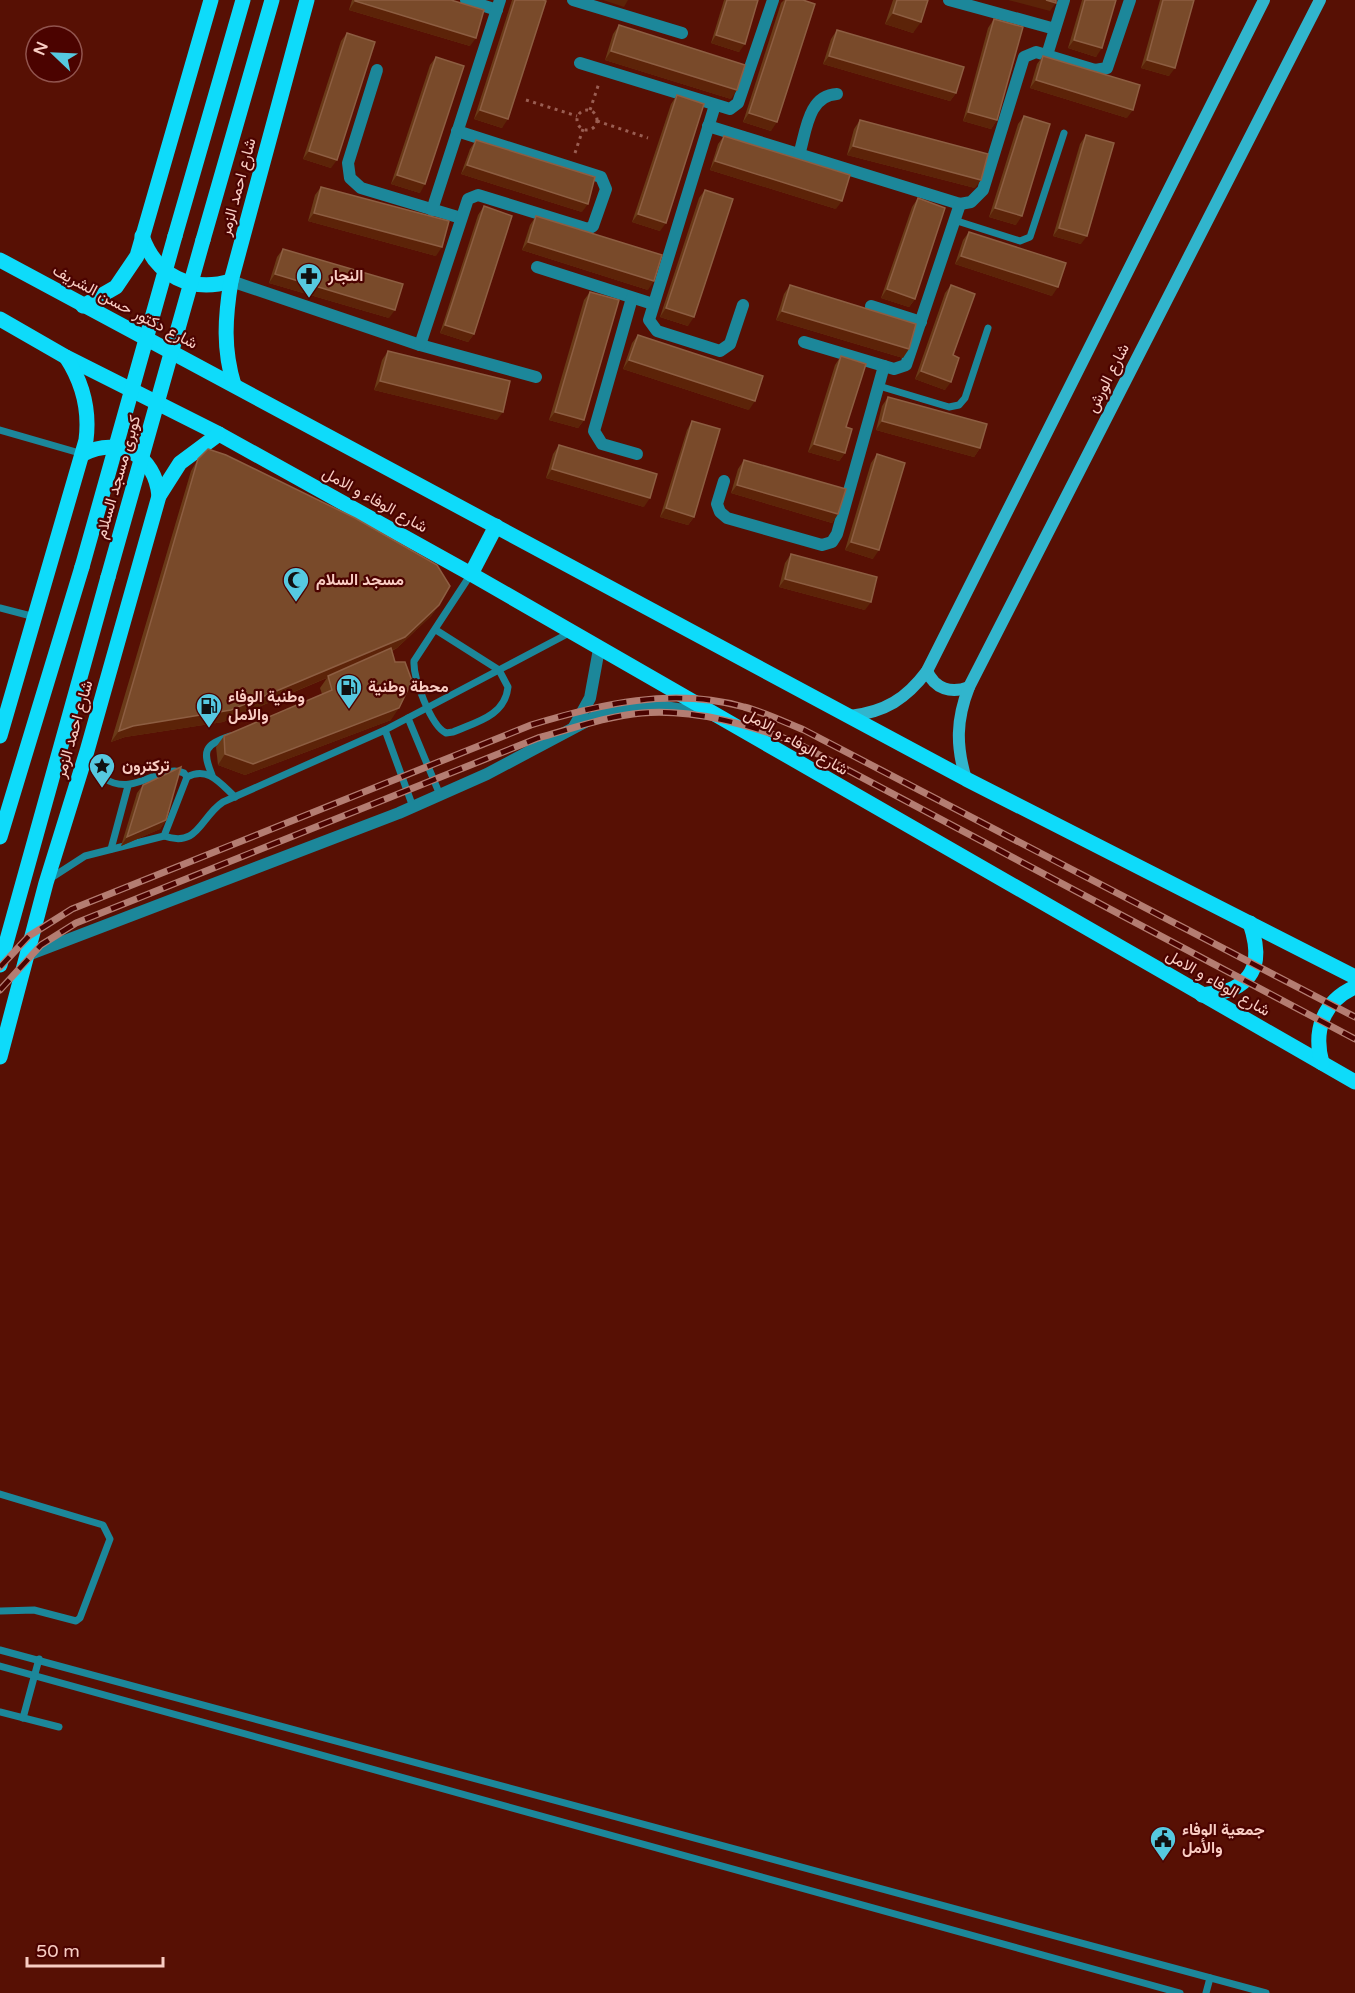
<svg xmlns="http://www.w3.org/2000/svg" width="1355" height="1993" font-family="'Varela Round',Vazirmatn,sans-serif">
<style>
.lines{fill:none;stroke-linecap:round;stroke-linejoin:round}
.path{stroke:#9a5e53;stroke-width:3;stroke-dasharray:3 4.5;stroke-linecap:butt}
.lane{stroke:#1c879a;stroke-width:7}
.street{stroke:#1c879a;stroke-width:12}
.secondary{stroke:#31b5cd;stroke-width:12}
.primary{stroke:#0edbfa;stroke-width:15}
.rail-casing{stroke:#b47d72;stroke-width:7}
.rail{stroke:#4b0300;stroke-width:4.5;stroke-dasharray:14;stroke-linecap:butt}
.primary-bridge{stroke:#0edbfa;stroke-width:15}
.wall{fill:#6a3a18}
.shaded-wall{fill:#5c2308}
.building{fill:#794a2a;stroke:#8d5e42;stroke-width:1.5}
.labels{text-anchor:middle;dominant-baseline:central;stroke-width:4.5;stroke-linejoin:round;paint-order:stroke}
.street-label{font-size:16px;fill:#f9cdc3;stroke:#4b0300}
.poi-label{font-size:16px;font-weight:bold;fill:#f9cdc3;stroke:#4b0300;text-anchor:start}
</style>
<rect width="100%" height="100%" fill="#571004"/>
<g class="lines">
<g class="path">
<polyline points="526,100 577,116"/>
<circle cx="587" cy="120" r="10"/>
<polyline points="590,110 599,83"/>
<polyline points="597,121 648,138"/>
<polyline points="575,153 583,129"/>
</g>
<g class="lane">
<polyline points="954,220 1020,241 1030,237 1064,133"/>
<polyline points="879,386 949,407 959,405 965,398 988,328"/>
<polyline points="0,430 83,454"/>
<polyline points="0,608 35,617"/>
<path d="M436,630l63,40 9,17c-3,29 -32,35 -55,45l-7,1c-15,-7 -33,-55 -32,-72l57,-87"/>
<polyline points="408,718 440,795"/>
<polyline points="385,730 413,807"/>
<path d="M212,775c-10,-24 -8,-30 18,-39"/>
<path d="M187,777c21,-11 33,6 48,20"/>
<path d="M164,836c35,12 36,-19 59,-34l162,-72 186,-98"/>
<polyline points="111,849 128,786"/>
<path d="M51,878l34,-22 79,-20 23,-59 -3,-4c-23,-11 -50,26 -80,5 -8,-5 -13,-13 -16,-22"/>
<polyline points="0,1494 103,1525 110,1539 80,1618 76,1621 34,1610 1,1611"/>
<polyline points="0,1650 1266,1993"/>
<polyline points="0,1666 1180,1993"/>
<polyline points="0,1712 59,1727"/>
<polyline points="23,1718 39,1659"/>
<polyline points="1206,1993 1210,1978"/>
</g>
<g class="street">
<polyline points="466,0 497,10"/>
<polyline points="573,0 682,33"/>
<polyline points="949,0 1055,29"/>
<polyline points="1047,55 1064,0"/>
<polyline points="580,63 730,109 738,103 773,0"/>
<polyline points="377,70 348,163 350,178 361,188 461,218"/>
<polyline points="715,105 649,320 657,331 720,351 730,344 743,305"/>
<polyline points="708,126 960,204 971,202 983,190 1024,57 1036,52 1095,70 1107,68 1130,0"/>
<path d="M799,155c7,-23 9,-60 38,-61"/>
<polyline points="432,210 500,0"/>
<polyline points="537,267 653,304"/>
<polyline points="231,281 420,345 536,377"/>
<polyline points="632,298 594,431 602,444 637,454"/>
<polyline points="871,306 921,322"/>
<polyline points="804,342 894,369 906,365 960,204"/>
<polyline points="420,345 468,199 478,195 588,229 593,226 606,189 601,177 457,131"/>
<polyline points="724,481 717,504 720,512 727,518 822,545 832,542 837,534 884,366"/>
<polyline points="574,727 590,698 599,649"/>
<polyline points="28,955 399,813 487,774 602,713 634,705 651,705 710,714"/>
</g>
<g class="secondary">
<path d="M927,671c8,18 24,23 42,16"/>
<path d="M850,716c35,-4 56,-17 77,-45l337,-671"/>
<path d="M966,779c-10,-33 -10,-59 3,-92l351,-687"/>
</g>
<g class="primary">
<path d="M142,236c14,40 49,57 89,45"/>
<polyline points="175,236 243,0"/>
<polyline points="203,240 272,0"/>
<polyline points="0,260 966,779 1355,977"/>
<polyline points="83,306 116,287 137,256 211,0"/>
<polyline points="0,319 66,357 219,434 471,574 1355,1082"/>
<path d="M234,385c-11,-36 -9,-67 -3,-104l76,-281"/>
<path d="M83,454c36,-18 72,1 76,42"/>
<polyline points="471,574 496,526"/>
<path d="M0,736l86,-296c4,-31 -3,-57 -20,-83"/>
<polyline points="0,837 82,567"/>
<polyline points="0,965 108,577"/>
<path d="M1202,995c9,-2 23,-2 32,-7 28,-14 24,-41 16,-65"/>
<polyline points="0,1057 46,883 87,751 159,496 180,463 219,434"/>
<path d="M1322,1063c-9,-32 1,-62 33,-76"/>
</g>
<g class="rail-casing">
<g id="rail">
<path d="M0,967l29,-31 43,-27 459,-184c69,-21 141,-38 213,-18 20,5 40,15 60,23l551,287"/>
<path d="M0,990l41,-45 35,-22 462,-185c33,-9 69,-22 104,-25 53,-4 104,11 153,29l560,297"/>
</g>
</g>
<use href="#rail" class="rail"/>
<g class="primary-bridge">
<polyline points="82,567 175,236"/>
<polyline points="108,577 203,240"/>
</g>
</g>
<g class="wall">
<polygon points="352,0 451,0 470,46 349,10"/>
<polygon points="512,0 543,0 502,128 474,119"/>
<polygon points="724,0 758,0 739,52 711,43"/>
<polygon points="784,0 803,0 771,131 743,122 781,3"/>
<polygon points="893,0 928,0 913,33 885,24"/>
<polygon points="1082,0 1116,0 1096,57 1068,48"/>
<polygon points="1160,0 1194,0 1169,76 1141,68"/>
<polygon points="994,19 997,120 991,129 963,121 988,28"/>
<polygon points="619,25 731,99 605,60 613,34"/>
<polygon points="837,30 956,93 950,101 823,64 831,39"/>
<polygon points="347,33 331,168 303,159 341,41"/>
<polygon points="1043,56 1127,118 1030,88 1037,64"/>
<polygon points="436,57 420,193 391,184 430,65"/>
<polygon points="677,95 660,231 632,222 671,104"/>
<polygon points="1024,116 1016,225 989,217 1018,124"/>
<polygon points="860,120 975,188 847,155 854,129"/>
<polygon points="1086,135 1081,244 1053,236 1080,144"/>
<polygon points="724,136 836,209 710,170 718,144"/>
<polygon points="476,140 582,212 461,174 470,149"/>
<polygon points="321,187 436,256 308,221 315,195"/>
<polygon points="705,190 688,326 660,317 699,198"/>
<polygon points="918,198 915,299 909,307 881,298 912,207"/>
<polygon points="484,206 474,334 468,342 440,333 478,215"/>
<polygon points="536,216 648,290 522,250 530,225"/>
<polygon points="969,232 1052,296 955,264 963,240"/>
<polygon points="283,249 389,318 269,283 277,257"/>
<polygon points="790,285 903,358 776,320 784,294"/>
<polygon points="951,285 953,355 945,390 915,379 945,293"/>
<polygon points="590,292 584,420 578,428 549,420 584,300"/>
<polygon points="638,335 749,410 623,369 632,343"/>
<polygon points="388,351 497,420 374,390 382,360"/>
<polygon points="841,356 846,427 845,453 839,461 808,452 835,365"/>
<polygon points="888,397 980,448 974,457 876,430 882,406"/>
<polygon points="692,421 694,517 688,525 660,517 687,430"/>
<polygon points="559,445 644,507 546,478 553,454"/>
<polygon points="877,454 873,559 845,550 871,463"/>
<polygon points="198,459 439,605 431,616 397,648 392,651 391,720 245,775 218,765 216,747 224,736 322,694 320,688 327,678 223,722 125,737 111,742 191,471"/>
<polygon points="744,460 838,514 832,523 731,493 738,469"/>
<polygon points="791,554 865,610 779,587 785,563"/>
<polygon points="143,785 166,820 160,829 121,846 137,793"/>
</g>
<g class="shaded-wall">
<polygon points="603,0 628,0 624,7"/>
<polygon points="1008,0 1046,0 1056,3 1050,11"/>
<polygon points="355,1 476,38 470,46 349,10"/>
<polygon points="893,13 921,22 913,33 885,24"/>
<polygon points="716,35 745,44 739,52 711,43"/>
<polygon points="1074,40 1102,48 1096,57 1068,48"/>
<polygon points="611,51 737,90 731,99 605,60"/>
<polygon points="829,56 956,93 950,101 823,64"/>
<polygon points="1147,60 1175,68 1169,76 1141,68"/>
<polygon points="1036,80 1133,110 1127,118 1030,88"/>
<polygon points="480,110 508,119 502,128 474,119"/>
<polygon points="968,112 997,120 991,129 963,121"/>
<polygon points="749,113 777,122 771,131 743,122"/>
<polygon points="853,146 981,180 975,188 847,155"/>
<polygon points="309,151 337,160 331,168 303,159"/>
<polygon points="715,161 842,201 836,209 710,170"/>
<polygon points="467,165 588,204 582,212 461,174"/>
<polygon points="397,175 425,184 420,193 391,184"/>
<polygon points="995,208 1022,216 1016,225 989,217"/>
<polygon points="314,213 442,247 436,256 308,221"/>
<polygon points="638,214 666,223 660,231 632,222"/>
<polygon points="1059,228 1087,236 1081,244 1053,236"/>
<polygon points="528,242 654,281 648,290 522,250"/>
<polygon points="961,256 1058,287 1052,296 955,264"/>
<polygon points="275,274 395,310 389,318 269,283"/>
<polygon points="887,289 915,299 909,307 881,298"/>
<polygon points="666,308 694,317 688,326 660,317"/>
<polygon points="782,311 909,349 903,358 776,320"/>
<polygon points="445,325 474,334 468,342 440,333"/>
<polygon points="629,360 755,401 749,410 623,369"/>
<polygon points="921,371 951,382 945,390 915,379"/>
<polygon points="380,381 503,412 497,420 374,390"/>
<polygon points="555,412 584,420 578,428 549,420"/>
<polygon points="882,421 980,448 974,457 876,430"/>
<polygon points="814,444 845,453 839,461 808,452"/>
<polygon points="552,469 650,498 644,507 546,478"/>
<polygon points="737,485 838,514 832,523 731,493"/>
<polygon points="666,508 694,517 688,525 660,517"/>
<polygon points="851,542 879,550 873,559 845,550"/>
<polygon points="785,579 871,602 865,610 779,587"/>
<polygon points="439,605 431,616 397,648 223,722 125,737 111,742 119,731"/>
<polygon points="399,708 391,720 245,775 218,765 225,754"/>
<polygon points="166,820 160,829 121,846 127,837"/>
</g>
<g class="building">
<polygon points="355,0 451,0 484,10 476,38 355,1"/>
<polygon points="515,0 543,0 546,1 508,119 480,110"/>
<polygon points="727,0 758,0 745,44 716,35"/>
<polygon points="786,0 803,0 815,4 777,122 749,113"/>
<polygon points="897,0 928,0 921,22 893,13"/>
<polygon points="1046,0 1056,0 1056,3"/>
<polygon points="1085,0 1116,0 1102,48 1074,40"/>
<polygon points="1163,0 1194,0 1175,68 1147,60"/>
<polygon points="994,19 1023,27 997,120 968,112"/>
<polygon points="619,25 745,65 737,90 611,51"/>
<polygon points="837,30 964,67 956,93 829,56"/>
<polygon points="347,33 375,42 337,160 309,151"/>
<polygon points="1043,56 1140,85 1133,110 1036,80"/>
<polygon points="436,57 464,66 425,184 397,175"/>
<polygon points="677,95 704,104 666,223 638,214"/>
<polygon points="1024,116 1050,124 1022,216 995,208"/>
<polygon points="860,120 988,154 981,180 853,146"/>
<polygon points="1086,135 1114,143 1087,236 1059,228"/>
<polygon points="724,136 850,175 842,201 715,161"/>
<polygon points="476,140 595,177 588,204 467,165"/>
<polygon points="321,187 449,221 442,247 314,213"/>
<polygon points="705,190 733,199 694,317 666,308"/>
<polygon points="918,198 945,208 915,299 887,289"/>
<polygon points="484,206 512,216 474,334 445,325"/>
<polygon points="536,216 662,255 654,281 528,242"/>
<polygon points="969,232 1066,263 1058,287 961,256"/>
<polygon points="283,249 403,284 395,310 275,274"/>
<polygon points="790,285 916,324 909,349 782,311"/>
<polygon points="951,285 975,294 953,355 959,358 951,382 921,371"/>
<polygon points="590,292 619,300 584,420 555,412"/>
<polygon points="638,335 763,376 755,401 629,360"/>
<polygon points="388,351 510,381 503,412 380,381"/>
<polygon points="841,356 866,364 846,427 852,429 845,453 814,444"/>
<polygon points="888,397 987,424 980,448 882,421"/>
<polygon points="692,421 720,429 694,517 666,508"/>
<polygon points="559,445 657,474 650,498 552,469"/>
<polygon points="208,449 226,455 355,518 437,565 450,586 439,605 405,637 231,710 133,726 119,731 198,459"/>
<polygon points="877,454 905,463 879,550 851,542"/>
<polygon points="744,460 846,489 838,514 737,485"/>
<polygon points="791,554 877,577 871,602 785,579"/>
<polygon points="391,648 395,662 405,662 412,681 399,708 253,764 225,754 224,736 332,690 328,676"/>
<polygon points="181,767 166,820 127,837 143,785"/>
</g>
<defs>
<g id="pharmacy-pin" transform="scale(1.35)"><path d="M0 17L-7.5 6A9.5 9.5 0 1 1 7.5 6Z" fill="#56c9e0" stroke="#4b0300"/><path d="M-2-6h4v4h4v4h-4v4h-4v-4h-4v-4h4Z" fill="#111"/></g>
<g id="mosque-pin" transform="scale(1.35)"><path d="M0 17L-7.5 6A9.5 9.5 0 1 1 7.5 6Z" fill="#56c9e0" stroke="#4b0300"/><path d="M3.5-4.9A6 6 0 1 0 3.5 4.9A5 5 0 1 1 3.5-4.9Z" fill="#111"/></g>
<g id="fuel-pin" transform="scale(1.35)"><path d="M0 17L-7.5 6A9.5 9.5 0 1 1 7.5 6Z" fill="#56c9e0" stroke="#4b0300"/><path d="M-5.5-6h7V0h2V4h1.3V-2.5L3-4.5l.8-.8L6-3V5H2.5V1h-1V6h-7ZM-4.2-4.7v3.2H.2V-4.7Z" fill="#111"/></g>
<g id="sight-pin" transform="scale(1.35)"><path d="M0 17L-7.5 6A9.5 9.5 0 1 1 7.5 6Z" fill="#56c9e0" stroke="#4b0300"/><path d="M0-6L1.8-2.2L6-1.7L2.9 1.2L3.7 5.4L0 3.3L-3.7 5.4L-2.9 1.2L-6-1.7L-1.8-2.2Z" fill="#111"/></g>
<g id="civic-pin" transform="scale(1.35)"><path d="M0 17L-7.5 6A9.5 9.5 0 1 1 7.5 6Z" fill="#56c9e0" stroke="#4b0300"/><path d="M-.6-6.5H3V-4.5H.6V-3L4-1V1h2V6H-6V1h2V-1L-.6-3ZM-1.2 2.5V6h2.4V2.5Z" fill="#111"/></g>
</defs>
<g fill-rule="evenodd">
<use href="#pharmacy-pin" x="309" y="276"/>
<use href="#mosque-pin" x="296" y="580"/>
<use href="#fuel-pin" x="349" y="687"/>
<use href="#fuel-pin" x="209" y="706"/>
<use href="#sight-pin" x="102" y="766"/>
<use href="#civic-pin" x="1163" y="1839"/>
</g>
<g class="labels">
<g class="street-label">
<text transform="translate(238 187) rotate(-75)">شارع احمد الزمر</text>
<text transform="translate(125 307) rotate(28)">شارع دكتور حسن الشريف</text>
<text transform="translate(1108 378) rotate(-63)">شارع الورش</text>
<text transform="translate(118 477) rotate(-74)">كوبرى مسجد السلام</text>
<text transform="translate(375 500) rotate(29)">شارع الوفاء و الامل</text>
<text transform="translate(74 729) rotate(-74)">شارع احمد الزمر</text>
<text transform="translate(796 742) rotate(30)">شارع الوفاء و الامل</text>
<text transform="translate(1218 983) rotate(30)">شارع الوفاء و الامل</text>
</g>
<g class="poi-label">
<text x="328" y="276">النجار</text>
<text x="316" y="580">مسجد السلام</text>
<text x="368" y="687">محطة وطنية</text>
<text x="228" y="697">وطنية الوفاء<tspan x="228" dy="18">والامل</tspan></text>
<text x="122" y="766">تركترون</text>
<text x="1182" y="1830">جمعية الوفاء<tspan x="1182" dy="18">والأمل</tspan></text>
</g>
</g>
<g transform="translate(54 54) rotate(293)"><circle r="28" fill="#4b0300" stroke="#91544e" stroke-width="1.5"/>
<path d="M0-4.5L10 22L0 15L-10 22Z" fill="#56c9e0"/>
<text y="-9" font-size="16" font-weight="bold" text-anchor="middle" fill="#f9cdc3">N</text>
</g>
<path d="M27 1957v9h136v-9" fill="none" stroke="#f9cdc3" stroke-width="3"/>
<text x="36" y="1957" font-size="18" fill="#f9cdc3" stroke="#4b0300" stroke-width="4.5" paint-order="stroke">50 m</text>
</svg>
